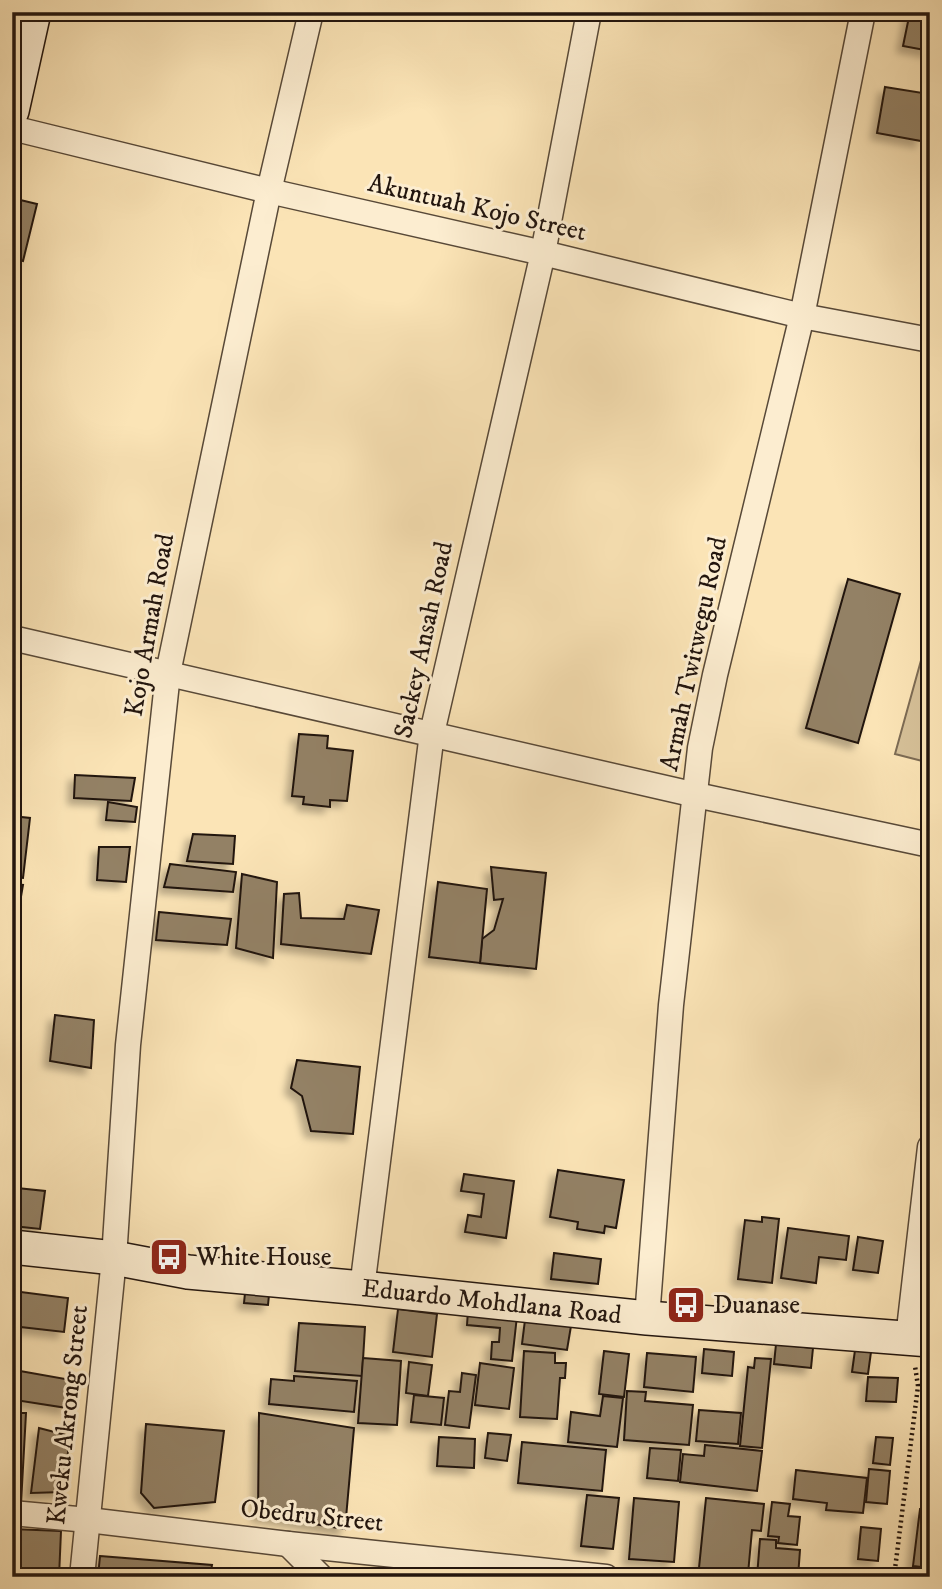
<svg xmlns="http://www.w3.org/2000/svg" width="942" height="1589" font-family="'IM FELL DW Pica',serif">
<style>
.green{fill:#d6c199;stroke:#7c6b54;stroke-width:2}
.building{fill:#938165;stroke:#22150e;stroke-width:2;filter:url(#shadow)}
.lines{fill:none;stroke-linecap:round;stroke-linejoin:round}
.street-casing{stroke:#584938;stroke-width:27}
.secondary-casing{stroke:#22150e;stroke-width:36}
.path{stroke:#22150e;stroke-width:4.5;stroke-dasharray:2 3.5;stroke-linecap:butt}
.street{stroke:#fcedd0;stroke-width:24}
.secondary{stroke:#fcedd0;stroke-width:33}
.labels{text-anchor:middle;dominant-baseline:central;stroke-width:6;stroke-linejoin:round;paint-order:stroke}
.street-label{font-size:26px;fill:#22150e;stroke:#fcedd0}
.poi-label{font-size:26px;fill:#22150e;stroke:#fcedd0;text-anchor:start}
</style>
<defs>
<filter id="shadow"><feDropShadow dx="-6" dy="6" stdDeviation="3.5" flood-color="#0004"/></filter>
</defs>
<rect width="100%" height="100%" fill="#fbe4b6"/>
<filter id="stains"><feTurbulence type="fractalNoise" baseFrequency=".00286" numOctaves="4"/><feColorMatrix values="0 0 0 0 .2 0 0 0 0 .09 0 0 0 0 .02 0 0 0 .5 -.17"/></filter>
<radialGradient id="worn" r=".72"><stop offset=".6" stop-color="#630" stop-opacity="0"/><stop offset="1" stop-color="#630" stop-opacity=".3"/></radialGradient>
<polygon class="green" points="930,628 930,763 895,754"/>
<g class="building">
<polygon points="910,12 930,12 930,51 903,46"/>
<polygon points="885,87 929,94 921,141 877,133"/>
<polygon points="12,198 37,204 23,261 15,259 18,245 12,243"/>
<polygon points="848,579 900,594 858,743 806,728"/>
<polygon points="299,734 328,736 327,748 353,751 347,801 330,800 330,807 303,804 304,797 292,796"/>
<polygon points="75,775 135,778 131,801 74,798"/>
<polygon points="108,802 137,807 135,822 106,820"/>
<polygon points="12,816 30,818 23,878 12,877"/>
<polygon points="193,834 235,836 233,864 187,861"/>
<polygon points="99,847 130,847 126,882 97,880"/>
<polygon points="170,864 236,872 233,892 164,887"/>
<polygon points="491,867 546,873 536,969 480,963 482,939 494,930 503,899 494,900"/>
<polygon points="242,874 277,882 273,958 236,948"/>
<polygon points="438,882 487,889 480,963 429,957"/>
<polygon points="12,884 23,885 13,943 12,943"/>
<polygon points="299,893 301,918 344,919 347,905 379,910 371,954 281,944 284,894"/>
<polygon points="159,912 231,919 227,945 156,940"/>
<polygon points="55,1015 94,1020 91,1068 50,1061"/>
<polygon points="297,1060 360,1067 353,1134 311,1131 302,1096 291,1088"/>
<polygon points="558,1170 624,1180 616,1228 605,1226 604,1233 577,1229 578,1222 550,1217"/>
<polygon points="464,1174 514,1181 506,1238 465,1232 468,1215 481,1217 484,1194 461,1191"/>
<polygon points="17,1188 45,1191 40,1229 13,1226"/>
<polygon points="762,1217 779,1219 772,1283 738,1279 745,1220 762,1222"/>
<polygon points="788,1228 849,1236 846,1260 819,1257 816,1283 781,1278"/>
<polygon points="858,1237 883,1241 878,1273 853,1270"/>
<polygon points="554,1253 601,1259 598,1284 551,1279"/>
<polygon points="13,1291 68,1298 64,1332 12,1326"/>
<polygon points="245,1293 269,1295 268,1305 244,1303"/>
<polygon points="398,1309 437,1314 432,1357 393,1352"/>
<polygon points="468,1311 517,1316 512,1361 491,1359 492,1342 499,1342 500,1328 467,1325"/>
<polygon points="525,1320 572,1320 567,1350 522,1344"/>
<polygon points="299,1323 365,1327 362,1376 295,1371"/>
<polygon points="776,1344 813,1348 811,1368 774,1364"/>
<polygon points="704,1349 734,1352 732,1376 702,1373"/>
<polygon points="855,1350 871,1352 868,1374 852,1372"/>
<polygon points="524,1351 555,1353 555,1363 566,1363 565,1378 560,1378 557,1419 520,1417"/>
<polygon points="604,1351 629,1354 624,1397 599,1394"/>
<polygon points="647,1353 696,1357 693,1392 644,1387"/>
<polygon points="363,1358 401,1361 397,1425 358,1423"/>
<polygon points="755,1358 771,1359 762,1448 740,1446 748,1367 754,1368"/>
<polygon points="409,1362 432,1365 428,1396 406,1393"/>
<polygon points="480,1363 514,1368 509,1409 475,1405"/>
<polygon points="20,1371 71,1380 67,1408 15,1400"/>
<polygon points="462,1373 476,1375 469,1428 445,1425 449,1391 460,1392"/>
<polygon points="294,1376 357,1381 354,1412 269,1404 271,1379 294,1381"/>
<polygon points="868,1377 898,1378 896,1402 866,1401"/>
<polygon points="627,1391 646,1392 645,1401 693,1405 689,1445 624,1440"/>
<polygon points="414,1395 444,1398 441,1425 411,1422"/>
<polygon points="603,1396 623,1398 617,1447 568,1442 571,1412 600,1416"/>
<polygon points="699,1410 741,1413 738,1444 696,1441"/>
<polygon points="12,1413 26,1413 21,1504 12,1503"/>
<polygon points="259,1413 354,1428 345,1529 258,1515"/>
<polygon points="146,1424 224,1431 215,1502 154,1508 141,1493"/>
<polygon points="39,1428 70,1436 63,1492 31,1493"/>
<polygon points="488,1433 511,1435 507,1461 485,1458"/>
<polygon points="439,1437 475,1439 474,1468 437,1466"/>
<polygon points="876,1437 893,1438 890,1465 873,1463"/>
<polygon points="522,1442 606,1450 602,1491 518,1483"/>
<polygon points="705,1445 762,1451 757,1491 680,1482 683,1454 704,1456"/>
<polygon points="650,1448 681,1450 678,1481 647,1478"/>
<polygon points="869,1469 890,1471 887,1504 866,1502"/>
<polygon points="796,1470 867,1478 863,1513 826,1510 827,1503 793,1499"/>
<polygon points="587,1495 619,1498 613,1549 581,1546"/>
<polygon points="634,1498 679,1502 674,1562 629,1559"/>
<polygon points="706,1498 764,1504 761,1531 752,1530 748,1574 699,1568"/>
<polygon points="772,1502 790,1504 788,1516 800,1517 797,1545 778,1543 779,1537 768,1536"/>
<polygon points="920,1509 930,1510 930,1568 913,1566"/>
<polygon points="861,1527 881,1529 878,1561 858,1559"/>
<polygon points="12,1529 61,1531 59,1577 12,1577"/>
<polygon points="760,1539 776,1540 776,1548 800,1550 798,1577 757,1577"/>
<polygon points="100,1556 212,1565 210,1577 98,1577"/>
</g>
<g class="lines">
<g class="street-casing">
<g id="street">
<polyline points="12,128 269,191 543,253 802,316 930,340"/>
<polyline points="12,638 696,795 930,845"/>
<polyline points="362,1288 432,733 543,253 589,12"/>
<polyline points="647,1318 671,1005 700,748 715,675 802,316 863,12"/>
<polyline points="908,1338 930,1147"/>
<polyline points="12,1513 88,1520 288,1544 606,1577"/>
<polyline points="288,1544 321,1577"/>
<polyline points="82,1577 114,1258 128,1045 168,673 269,191 311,12"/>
</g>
</g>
<g class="secondary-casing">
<g id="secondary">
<polyline points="12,111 34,12"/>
<path id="s1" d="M12,1247l102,11 74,14 174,16 285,30 283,22"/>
</g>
</g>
<polyline class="path" points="894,1577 918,1386 915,1366"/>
<use href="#street" class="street"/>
<use href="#secondary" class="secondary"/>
</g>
<defs>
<g id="bus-square" transform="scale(2.0125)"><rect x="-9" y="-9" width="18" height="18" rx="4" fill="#8f2418" stroke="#fcedd0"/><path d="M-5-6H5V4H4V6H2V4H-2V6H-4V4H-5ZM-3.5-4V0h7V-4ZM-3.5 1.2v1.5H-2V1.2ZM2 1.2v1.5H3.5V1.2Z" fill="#fff"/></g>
</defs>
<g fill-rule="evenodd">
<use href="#bus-square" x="169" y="1257"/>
<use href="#bus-square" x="686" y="1305"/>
</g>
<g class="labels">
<g class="street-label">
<text transform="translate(477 208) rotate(13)">Akuntuah Kojo Street</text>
<text transform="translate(150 625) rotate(-80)">Kojo Armah Road</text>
<text transform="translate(424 640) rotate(-78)">Sackey Ansah Road</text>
<text transform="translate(694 654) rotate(-78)">Armah Twitwegu Road</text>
<text stroke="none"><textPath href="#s1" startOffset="483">Eduardo Mohdlana Road</textPath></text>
<text transform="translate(68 1415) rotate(-84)">Kweku Akrong Street</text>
<text transform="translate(312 1516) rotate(6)">Obedru Street</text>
</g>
<g class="poi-label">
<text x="196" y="1257">White House</text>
<text x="713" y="1305">Duanase</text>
</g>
</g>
<rect width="942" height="1589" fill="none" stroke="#fbe4b6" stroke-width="42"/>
<rect x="14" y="14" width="914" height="1561" fill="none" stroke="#22150e" stroke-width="3.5"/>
<rect x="21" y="21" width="900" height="1547" fill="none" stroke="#22150e" stroke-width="2"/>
<rect width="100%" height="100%" filter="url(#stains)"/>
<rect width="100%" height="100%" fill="url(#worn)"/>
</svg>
